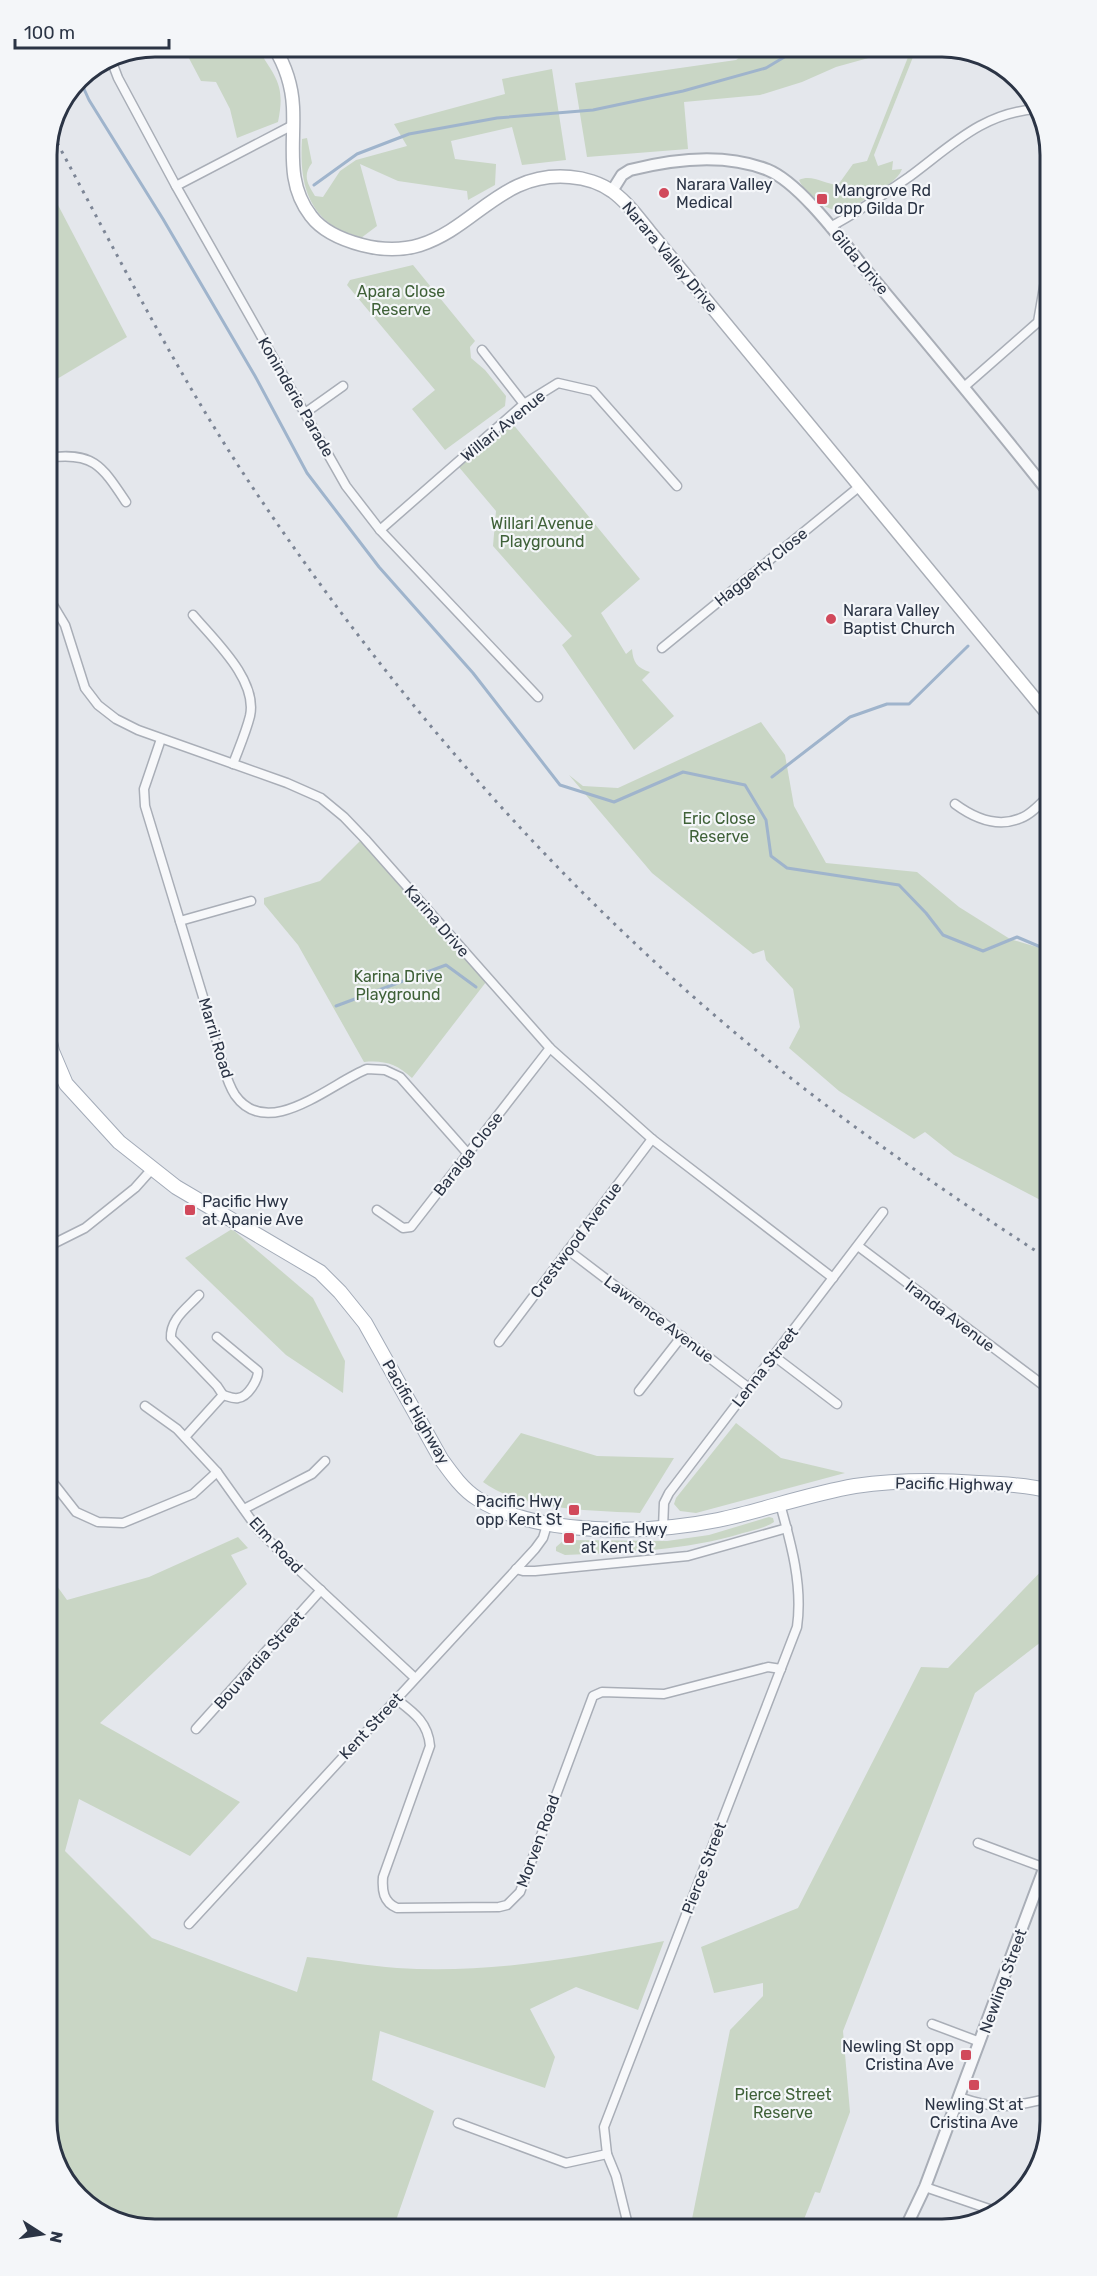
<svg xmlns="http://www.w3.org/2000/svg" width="1097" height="2276" font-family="Rubik,sans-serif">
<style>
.green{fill:#c9d6c5}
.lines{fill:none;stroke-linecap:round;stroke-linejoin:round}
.stream{stroke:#9fb4cc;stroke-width:3}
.pedestrian-casing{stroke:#a9aeb7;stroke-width:9}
.minor-casing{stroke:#a9aeb7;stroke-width:11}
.tertiary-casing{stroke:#a9aeb7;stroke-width:14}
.secondary-casing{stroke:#a9aeb7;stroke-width:15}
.primary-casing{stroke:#a3abb8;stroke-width:16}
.pedestrian{stroke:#f7f8fa;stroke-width:6}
.minor{stroke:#f7f8fa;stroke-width:8}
.tertiary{stroke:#f7f8fa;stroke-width:10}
.secondary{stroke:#fff;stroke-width:12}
.primary{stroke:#fff;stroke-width:14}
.rail{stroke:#7d8696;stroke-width:3;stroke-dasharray:3 6;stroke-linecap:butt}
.poi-dot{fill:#d1495b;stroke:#f4f6f9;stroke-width:2}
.labels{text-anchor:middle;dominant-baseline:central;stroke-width:4.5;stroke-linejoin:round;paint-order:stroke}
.poi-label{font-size:16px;fill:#2b3445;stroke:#f4f6f9;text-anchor:start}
.street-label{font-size:16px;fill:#2b3445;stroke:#f4f6f9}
.park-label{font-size:16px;fill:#3f6138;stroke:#f4f6f9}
.rim{fill:none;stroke:#2b3445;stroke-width:3}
</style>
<rect width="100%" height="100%" fill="#e4e7ec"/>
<g class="green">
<path d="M183,47h74c18,31 29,36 21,75l-41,16 -7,-29 -14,-27 -15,-1z"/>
<polygon points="753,47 908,47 836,67 802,82 760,95 684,102 688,149 587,157 575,83 736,60"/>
<path d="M912,47h5l-43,108 4,11 15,-5 -1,9 10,-1c-4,11 -17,18 -27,24 -24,15 -38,28 -61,4 -6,-5 -12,-10 -15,-17 13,-6 25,4 39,5l15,-21 14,-3z"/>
<path d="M552,69l14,91 -44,5 -10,-38 -61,14 4,18 41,5 -1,21 -27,15 -1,-9 -69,-10 -38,-17 17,62 -16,12c-8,-4 -19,-6 -26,-11 -32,-20 -35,-55 -33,-88l5,-1 5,25c-10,13 -4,21 3,33l8,1 17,-26 16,-11 51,-14 -13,-22 111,-30 -3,-15z"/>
<polygon points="47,184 127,337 47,385"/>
<polygon points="413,265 475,341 470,347 471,358 485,370 506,396 505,406 445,450 412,409 435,390 347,285 350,280"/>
<path d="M512,423l128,156 -39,34 25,41 6,-5c1,13 5,19 18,23l-8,8 32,36 -40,34 -72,-105 10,-9 -79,-90 3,-35 -38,-45z"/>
<polygon points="761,722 785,755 794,806 826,863 917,872 959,907 1010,939 1040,948 1050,955 1050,1205 954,1155 925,1132 914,1139 839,1091 789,1048 800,1027 793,989 766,960 764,950 753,954 652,873 569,775 583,786 618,788"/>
<path d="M360,841l126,141 -74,96c-15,-14 -28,-18 -48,-16l-66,-117 -34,-41v-6l56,-17z"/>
<polygon points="232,1229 313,1298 345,1361 343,1393 286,1355 185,1258"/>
<polygon points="736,1423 781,1458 845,1473 696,1513 680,1511 674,1504 676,1498"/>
<path d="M521,1433l76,23 77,2 -34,55c-46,-2 -120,-3 -157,-31z"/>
<path d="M769,1517l4,1 1,4c-9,6 -21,8 -31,11 -58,18 -118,19 -178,22l-9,-4v-4l8,-7 103,1 42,-6z"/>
<path d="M238,1537l10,11 -17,7 16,29 -147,139 140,79 -50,54 -111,-57 -14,52 87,87 145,54 10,-35c30,3 60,9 90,11 90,6 179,-10 267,-27l-26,69 -62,-23 -46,22 25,48 -10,31 -165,-57 -8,49 62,31 -41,118h-244l-54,-18 -40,-49 -8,-41v-549l20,28 82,-23z"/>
<polygon points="1050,1562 1050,1635 975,1693 843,2031 850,2112 820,2193 815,2192 800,2229 690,2229 730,2030 763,1996 763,1983 714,1993 701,1947 798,1908 921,1667 948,1668"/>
</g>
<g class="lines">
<g class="stream">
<polyline points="79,78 89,100 163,219 255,376 307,473 379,567 473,673 560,785 614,802 683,772 745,785 766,820 771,856 787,868 899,885 926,913 943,935 983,951 1017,937 1050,951"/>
<polyline points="314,185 357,154 409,134 497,118 593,110 683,91 766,68 801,47"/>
<polyline points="772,777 850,717 887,704 909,704 968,646"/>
<polyline points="336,1006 446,965 476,987"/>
</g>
<g class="pedestrian-casing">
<polyline id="pedestrian" points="207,1010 220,1056"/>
</g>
<g class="minor-casing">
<g id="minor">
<polyline points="110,57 118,78 176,186 346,486 380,530 538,697"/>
<polyline points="176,186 293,125"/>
<path d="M830,227c28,-15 53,-32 79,-50 42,-31 74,-65 129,-68"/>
<polyline points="482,350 524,404"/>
<polyline points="964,387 1038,322 1050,252"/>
<polyline points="305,413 343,386"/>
<path d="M47,458c46,-7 55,8 79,44"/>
<polyline points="380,530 524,404 558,383 593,391 677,486"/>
<polyline points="47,595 65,625 85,688 98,705 116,719 138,730 287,783 321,798 344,817 365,839 550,1048 652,1139 833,1278"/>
<path d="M193,615c21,25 65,65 57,101 -4,16 -11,32 -17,48"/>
<polyline points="662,648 860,486"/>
<polyline points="161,739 144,789 145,806 207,1010"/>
<path d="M955,804c19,14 43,24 66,14 11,-4 21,-16 29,-24"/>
<polyline points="180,921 251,901"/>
<path d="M220,1056c4,12 7,27 15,39 33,47 96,-12 132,-26l18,1 15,7 69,78"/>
<polyline points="377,1210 403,1228 411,1227 550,1048"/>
<polyline points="858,1246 1043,1385"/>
<polyline points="47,1247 85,1228 135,1188 152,1169"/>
<polyline points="568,1250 749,1388"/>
<path d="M199,1295c-12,13 -29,24 -28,43l46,48 6,9"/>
<polyline points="499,1342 652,1139"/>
<polyline points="774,1356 837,1404"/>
<polyline points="639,1391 682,1336"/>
<polyline points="145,1406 177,1429 217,1472 257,1528 284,1556 415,1678"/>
<path d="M185,1437l38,-42c4,1 10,4 15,3 10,-1 20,-18 20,-27l-41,-34"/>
<polyline points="47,1475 76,1512 98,1522 123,1523 193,1494 217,1472"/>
<polyline points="244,1509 312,1474 325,1461"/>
<polyline points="663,1528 664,1503 669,1493 883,1212"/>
<polyline points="516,1569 523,1571 535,1571 688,1556 787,1528"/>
<path d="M396,1699c17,13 32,23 34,47l-47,131c-1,13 0,25 14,31l102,-1 8,-2 13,-13 73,-196 9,-4 62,2 104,-27 13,2"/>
<polyline points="196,1729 321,1590"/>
<polyline points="978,1843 1045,1868"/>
<polyline points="189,1924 535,1549 543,1538 547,1525"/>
<polyline points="932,2024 980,2042"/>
<path d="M959,2097c41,14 50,10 91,1"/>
<polyline points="458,2123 566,2163 607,2154"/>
<polyline points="925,2187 995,2211"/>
<path d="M629,2229l-13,-53 -9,-22 -3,-27 193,-500c6,-41 -6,-84 -17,-123"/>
</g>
</g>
<g class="tertiary-casing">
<g id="tertiary">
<path d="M612,191l10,-16 8,-5c43,-11 96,-17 138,0 32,13 75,72 98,100 62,74 124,148 184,224"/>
<polyline points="905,2229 925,2187 1050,1853"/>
</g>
</g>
<g class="secondary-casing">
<path id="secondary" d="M274,47c11,18 18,38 19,60 2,38 -8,76 18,109 12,16 32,24 51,29 19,5 38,6 58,0 56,-18 82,-74 150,-68 14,1 31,6 43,15 14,10 26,26 37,40l400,485"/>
</g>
<g class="primary-casing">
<path id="primary" d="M47,1029l5,22 14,33 53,58 57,45 144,85 20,20 25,31 76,136c10,14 22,31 37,40 61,38 171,35 240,21 46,-10 91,-26 137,-34 42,-6 82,-6 123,-3 24,1 49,2 72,8"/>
</g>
<use href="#pedestrian" class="pedestrian"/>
<use href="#minor" class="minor"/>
<use href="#tertiary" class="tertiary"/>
<use href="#secondary" class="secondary"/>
<use href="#primary" class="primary"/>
<path class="rail" d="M53,135c64,119 125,241 200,353 141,211 308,402 504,563 93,76 192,144 293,209"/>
</g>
<g class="poi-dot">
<circle cx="664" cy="193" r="6"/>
<rect x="816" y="193" width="12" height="12" rx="3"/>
<circle cx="831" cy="619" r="6"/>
<rect x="184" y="1204" width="12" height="12" rx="3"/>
<rect x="568" y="1504" width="12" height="12" rx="3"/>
<rect x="563" y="1532" width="12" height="12" rx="3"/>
<rect x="960" y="2049" width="12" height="12" rx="3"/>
<rect x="968" y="2079" width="12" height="12" rx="3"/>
</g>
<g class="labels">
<g class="poi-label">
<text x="676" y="184">Narara Valley<tspan x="676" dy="18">Medical</tspan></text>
<text x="834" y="190">Mangrove Rd<tspan x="834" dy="18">opp Gilda Dr</tspan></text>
<text x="843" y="610">Narara Valley<tspan x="843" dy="18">Baptist Church</tspan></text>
<text x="202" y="1201">Pacific Hwy<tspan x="202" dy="18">at Apanie Ave</tspan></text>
<text x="562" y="1501" text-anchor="end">Pacific Hwy<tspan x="562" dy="18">opp Kent St</tspan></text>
<text x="581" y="1529">Pacific Hwy<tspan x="581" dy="18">at Kent St</tspan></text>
<text x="954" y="2046" text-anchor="end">Newling St opp<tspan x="954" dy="18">Cristina Ave</tspan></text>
<text x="974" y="2104" text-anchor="middle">Newling St at<tspan x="974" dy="18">Cristina Ave</tspan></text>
</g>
<g class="street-label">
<text transform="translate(670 257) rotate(50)">Narara Valley Drive</text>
<text transform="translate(860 262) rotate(50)">Gilda Drive</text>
<text transform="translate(296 397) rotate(60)">Koninderie Parade</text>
<text transform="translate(503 426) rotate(-39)">Willari Avenue</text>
<text transform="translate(761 567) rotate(-39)">Haggerty Close</text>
<text transform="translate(437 921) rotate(49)">Karina Drive</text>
<text transform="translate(216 1038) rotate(73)">Marril Road</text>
<text transform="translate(468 1154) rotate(-52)">Baralga Close</text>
<text transform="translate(576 1240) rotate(-53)">Crestwood Avenue</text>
<text transform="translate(950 1316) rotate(37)">Iranda Avenue</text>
<text transform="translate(659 1319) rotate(37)">Lawrence Avenue</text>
<text transform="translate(765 1367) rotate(-52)">Lenna Street</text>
<text transform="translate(416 1412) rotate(60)">Pacific Highway</text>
<text transform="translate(954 1484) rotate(1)">Pacific Highway</text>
<text transform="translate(276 1545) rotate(47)">Elm Road</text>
<text transform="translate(259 1660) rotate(-48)">Bouvardia Street</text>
<text transform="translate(371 1726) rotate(-47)">Kent Street</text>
<text transform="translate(538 1841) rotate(-70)">Morven Road</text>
<text transform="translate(704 1868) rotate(-69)">Pierce Street</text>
<text transform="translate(1003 1981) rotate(-70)">Newling Street</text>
</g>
<g class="park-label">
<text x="401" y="291">Apara Close<tspan x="401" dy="18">Reserve</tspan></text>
<text x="542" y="523">Willari Avenue<tspan x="542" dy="18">Playground</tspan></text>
<text x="719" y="818">Eric Close<tspan x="719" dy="18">Reserve</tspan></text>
<text x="398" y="976">Karina Drive<tspan x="398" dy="18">Playground</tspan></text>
<text x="783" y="2094">Pierce Street<tspan x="783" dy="18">Reserve</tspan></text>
</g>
</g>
<path d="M0 0H1097V2276H0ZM155 57H942A98 98 0 0 1 1040 155V2121A98 98 0 0 1 942 2219H155A98 98 0 0 1 57 2121V155A98 98 0 0 1 155 57Z" fill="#f4f6f9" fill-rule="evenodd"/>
<path class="rim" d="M155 57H942A98 98 0 0 1 1040 155V2121A98 98 0 0 1 942 2219H155A98 98 0 0 1 57 2121V155A98 98 0 0 1 155 57Z"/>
<g transform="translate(42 2234) rotate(102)" stroke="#f4f6f9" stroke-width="4.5" paint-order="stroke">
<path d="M0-4.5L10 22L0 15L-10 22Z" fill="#2b3445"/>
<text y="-9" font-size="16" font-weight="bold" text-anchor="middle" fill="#2b3445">N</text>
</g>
<path d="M15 39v9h154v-9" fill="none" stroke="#2b3445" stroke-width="3"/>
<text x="24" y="39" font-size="18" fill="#2b3445" stroke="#f4f6f9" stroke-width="4.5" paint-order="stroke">100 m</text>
</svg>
